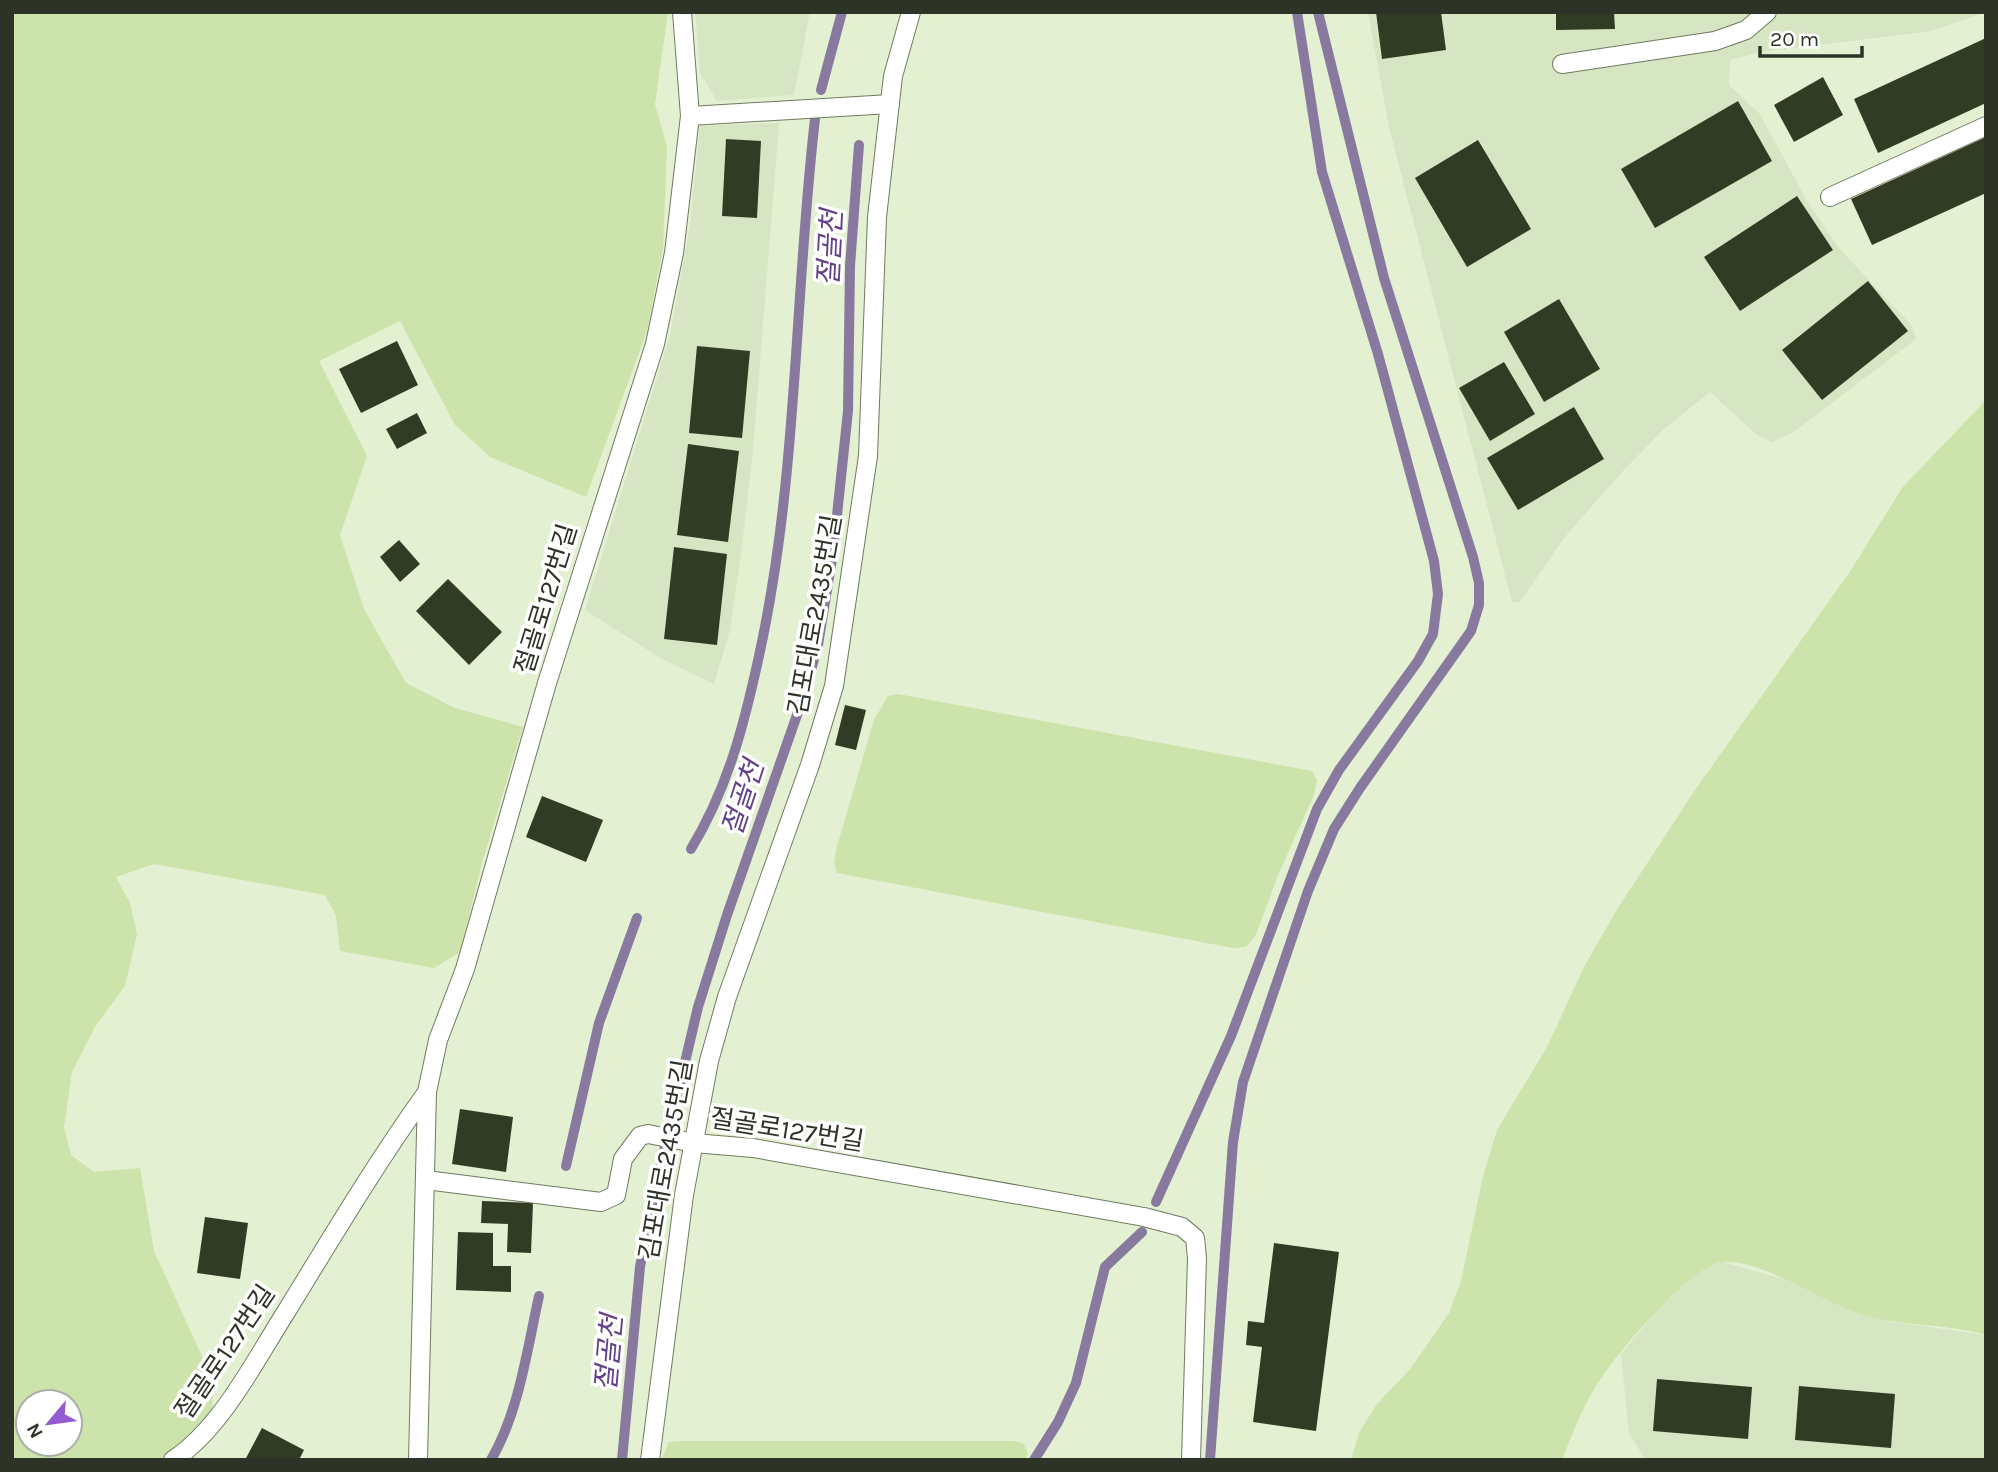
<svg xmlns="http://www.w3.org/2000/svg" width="1998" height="1472" font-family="Karla,'Noto Sans KR',sans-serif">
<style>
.built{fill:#d6e6c2}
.green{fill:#cce4ab;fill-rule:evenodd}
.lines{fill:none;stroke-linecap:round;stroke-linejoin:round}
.stream{stroke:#88799f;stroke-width:10}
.building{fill:#323c24}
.service-casing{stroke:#6f7b60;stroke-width:20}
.service{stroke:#fff;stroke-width:18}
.labels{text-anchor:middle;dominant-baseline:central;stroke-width:7;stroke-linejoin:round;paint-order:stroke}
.street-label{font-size:26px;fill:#2e3327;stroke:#fff}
.water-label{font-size:28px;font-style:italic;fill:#624189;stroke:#fff}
</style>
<rect width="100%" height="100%" fill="#e3f0d2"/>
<g class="built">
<polygon points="695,12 810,12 794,95 717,101 700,73"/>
<polygon points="1368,12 1986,12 1931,31 1762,52 1730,60 1729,85 1760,114 1807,201 1838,247 1912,326 1916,339 1792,433 1771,442 1757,435 1710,392 1664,429 1622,472 1564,538 1520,602 1512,602 1389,127"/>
<polygon points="779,123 753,450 741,555 730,630 714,684 662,659 585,610 670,335 690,225 700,126"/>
<polygon points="1723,1262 1784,1279 1858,1313 1887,1321 1986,1335 1986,1460 1646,1460 1629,1434 1621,1354 1658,1309 1695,1274 1709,1265"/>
</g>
<g class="green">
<path d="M12,12h656l-13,92 12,43 -4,102 -16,82 -61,166 -96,-40 -35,-32 -55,-104 -81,40 48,95 -27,79 24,74 42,74 49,25 68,19 -41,136 -22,89 -26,16 -94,-17 -4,-35 -11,-21 -171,-31 -38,13 14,26 7,31 -12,52 -29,39 -24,47 -8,55 7,28 23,17 46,-4 14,83 57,125 2,34 -34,38 -17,12h-150zM28,1402h42v42h-42z"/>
<path d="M1986,400v935c-41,-12 -85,-8 -126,-21 -38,-13 -99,-55 -138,-52 -31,3 -100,86 -118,112 -19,26 -30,56 -42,86h-211l8,-27 17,-28 35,-37 38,-55 12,-32 22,-105 14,-46 50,-83 37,-80 32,-56 79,-121 156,-220 51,-82z"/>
<polygon points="898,694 1312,771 1317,780 1314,795 1279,873 1255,937 1246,947 1233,948 837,873 834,863 836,850 874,720 888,696"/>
<polygon points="683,1441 1014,1441 1024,1444 1028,1454 1025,1460 661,1460 669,1442"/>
</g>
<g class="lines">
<g class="stream">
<polyline points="821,90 842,12"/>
<path d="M691,849c37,-61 53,-124 68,-193 39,-178 35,-357 56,-537"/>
<polyline points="566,1166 599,1023 637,918"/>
<polyline points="1156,1202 1231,1036 1317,809 1339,770 1418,661 1433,634 1438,594 1434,561 1378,354 1322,172 1297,12"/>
<path d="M491,1460c28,-48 36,-110 48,-164"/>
<polyline points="622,1460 640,1267 657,1181 698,1007 727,915 804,695 818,645 833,553 848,411 850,266 859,145"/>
<polyline points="1034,1460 1058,1422 1076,1383 1105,1267 1142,1232"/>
<polyline points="1210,1460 1233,1142 1243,1082 1308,891 1334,829 1360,788 1471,631 1479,605 1479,583 1473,557 1384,278 1318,12"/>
</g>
</g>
<g class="building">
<polygon points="1376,12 1441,12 1446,50 1382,59"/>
<polygon points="1556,12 1614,12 1615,29 1556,30"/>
<polygon points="1986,38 1986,103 1878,153 1854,99"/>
<polygon points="1823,77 1843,115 1794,142 1774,105"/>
<polygon points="1738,101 1772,161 1655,228 1621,169"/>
<polygon points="1986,137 1986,193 1872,245 1851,199"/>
<polygon points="726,139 761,141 757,218 722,216"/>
<polygon points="1478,140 1531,229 1467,267 1415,178"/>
<polygon points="1797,196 1833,250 1740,311 1704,257"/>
<polygon points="1868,281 1908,331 1822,400 1782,350"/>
<polygon points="1559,299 1600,369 1544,402 1504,332"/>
<polygon points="397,341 418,385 361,413 339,369"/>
<polygon points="697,346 750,351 742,438 689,433"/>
<polygon points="1504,362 1535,414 1490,441 1459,388"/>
<polygon points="1574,407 1604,459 1518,510 1487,458"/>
<polygon points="417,413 427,433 397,449 386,429"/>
<polygon points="688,444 739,451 728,542 677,535"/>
<polygon points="399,540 420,564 400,582 380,557"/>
<polygon points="674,547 727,554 717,645 664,639"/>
<polygon points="448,579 502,632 469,665 416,611"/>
<polygon points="845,705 866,710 856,750 835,745"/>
<polygon points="542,796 603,820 586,862 526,837"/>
<polygon points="460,1109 513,1117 506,1172 452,1164"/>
<polygon points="482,1201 533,1203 531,1253 507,1252 508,1224 481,1223"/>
<polygon points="205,1217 248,1223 240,1279 197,1273"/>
<polygon points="458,1232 493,1233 493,1266 511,1266 511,1292 456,1290"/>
<polygon points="1274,1243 1339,1252 1316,1431 1253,1422 1262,1347 1246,1345 1248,1321 1264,1323"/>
<polygon points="1657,1379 1752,1387 1748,1439 1653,1431"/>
<polygon points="1799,1386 1895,1394 1891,1448 1795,1440"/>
<polygon points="262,1428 304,1450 299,1460 245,1460"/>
</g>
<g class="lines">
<g class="service-casing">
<g id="service">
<polyline points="1562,64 1715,41 1746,30 1767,12"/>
<polyline points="690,116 890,104"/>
<polyline points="1830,197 1986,126"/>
<polyline points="426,1180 601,1202 616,1195 623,1159 640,1136 648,1134 694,1143 753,1148 1144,1217 1182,1227 1195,1238 1197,1258 1191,1460"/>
<path d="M173,1460c48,-31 83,-101 113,-148 46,-75 90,-149 141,-220"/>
<polyline points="418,1460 427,1092 438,1040 465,969 547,683 655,344 674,253 690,116 682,12"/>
<polyline points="650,1460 684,1195 709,1061 727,997 810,765 834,686 868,456 877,217 893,76 911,12"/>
</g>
</g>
<use href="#service" class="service"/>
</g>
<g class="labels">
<g class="street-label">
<text transform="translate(546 599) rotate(-73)">절골로127번길</text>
<text transform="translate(815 615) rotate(-80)">김포대로2435번길</text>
<text transform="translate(787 1130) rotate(9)">절골로127번길</text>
<text transform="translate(666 1160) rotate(-80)">김포대로2435번길</text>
<text transform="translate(225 1352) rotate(-56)">절골로127번길</text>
</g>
<g class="water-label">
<text transform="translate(830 248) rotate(-87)">절골천</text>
<text transform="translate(743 798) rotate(-72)">절골천</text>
<text transform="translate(609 1353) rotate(-85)">절골천</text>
</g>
</g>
<rect width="1998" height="1472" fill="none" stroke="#2e3327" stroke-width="28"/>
<g transform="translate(49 1423) rotate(241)"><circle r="33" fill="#ffffff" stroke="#abada9" stroke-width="2"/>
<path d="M0-5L12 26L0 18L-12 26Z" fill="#935ad2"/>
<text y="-10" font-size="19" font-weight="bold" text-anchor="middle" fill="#2e3327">N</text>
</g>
<path d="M1760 46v10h102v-10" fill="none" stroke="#2e3327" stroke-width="3.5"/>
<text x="1770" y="46" font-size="21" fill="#2e3327" stroke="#ffffff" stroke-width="5" paint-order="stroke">20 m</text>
</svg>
